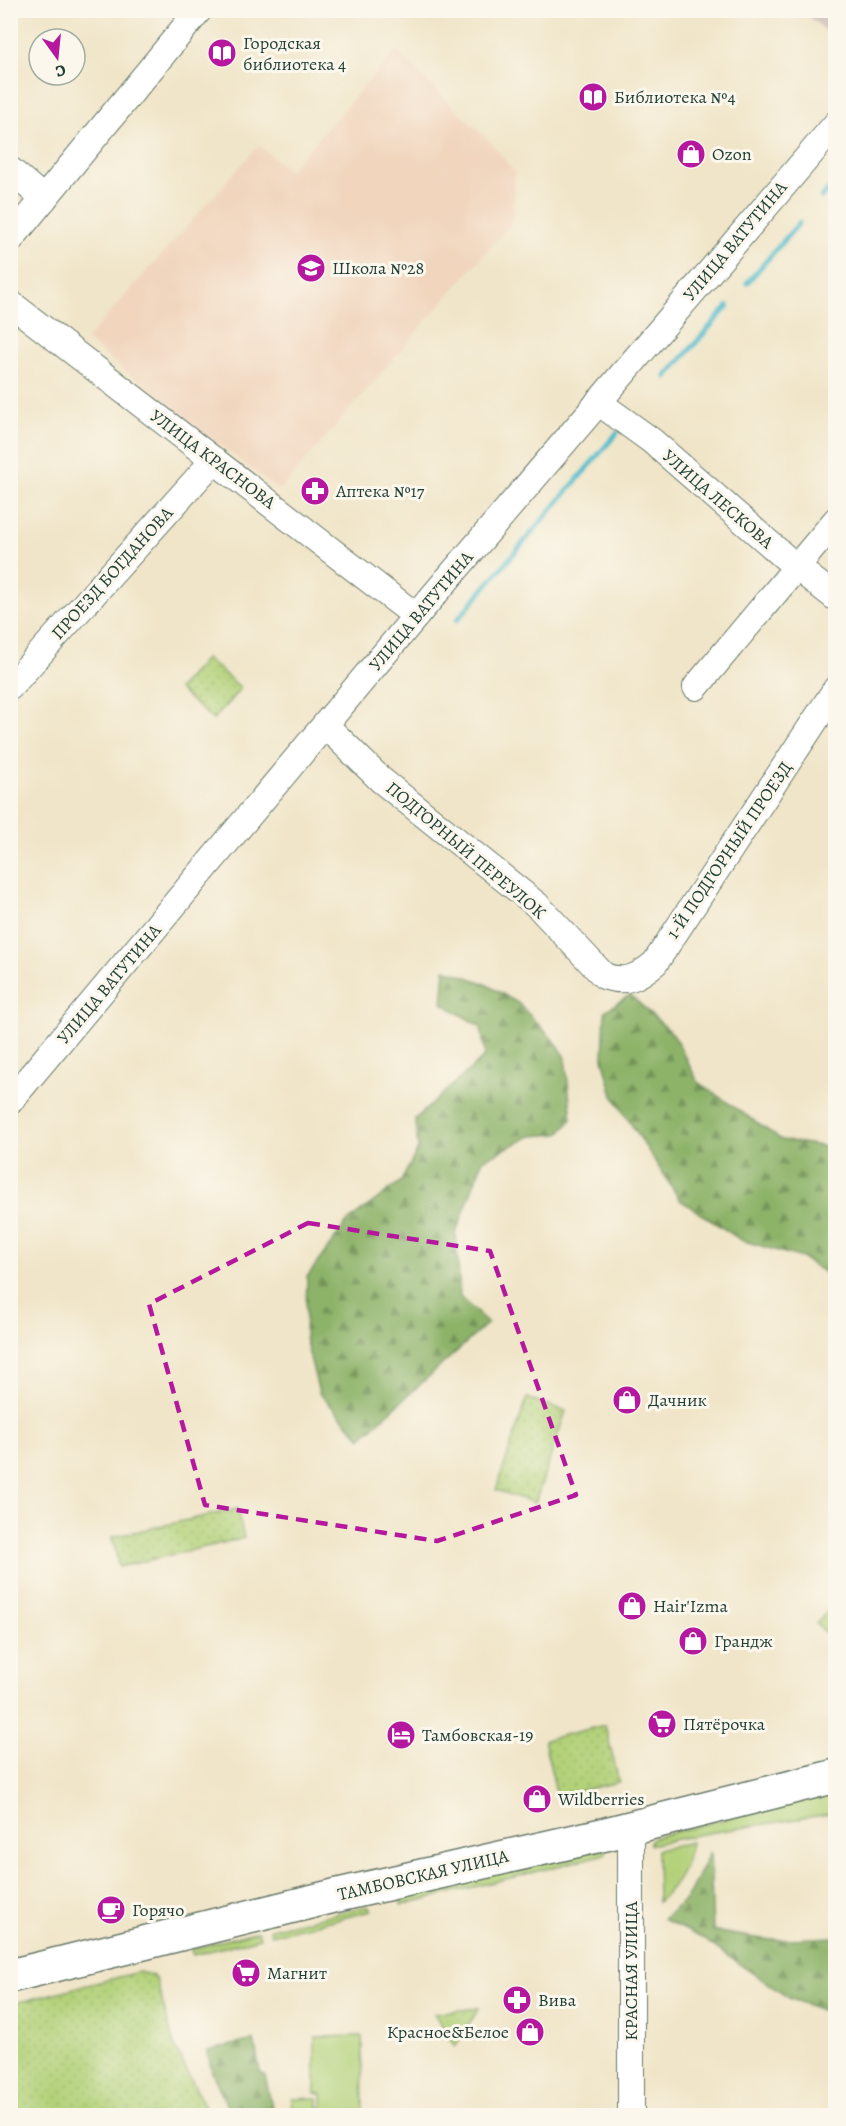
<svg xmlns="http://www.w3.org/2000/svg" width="846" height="2126" font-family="Alegreya,serif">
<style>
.built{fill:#f1d5bd}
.industrial{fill:#cec1ba}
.green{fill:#b2d179;stroke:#688756;stroke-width:1.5}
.forest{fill:url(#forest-firs);stroke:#56784e;stroke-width:1.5}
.park{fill:url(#park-dots);stroke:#688756;stroke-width:1.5}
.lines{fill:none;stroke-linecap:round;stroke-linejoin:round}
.stream{stroke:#4ebac9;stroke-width:5}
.minor-casing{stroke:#687868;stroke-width:28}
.major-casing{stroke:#687868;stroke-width:36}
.minor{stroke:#fff;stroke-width:26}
.major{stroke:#fff;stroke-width:33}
.marked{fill:none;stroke:#b5179e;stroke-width:4.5;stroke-dasharray:12 8;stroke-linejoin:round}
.labels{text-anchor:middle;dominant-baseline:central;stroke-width:6;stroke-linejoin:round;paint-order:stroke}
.poi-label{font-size:18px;fill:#1f3d34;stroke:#fbf7ec;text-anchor:start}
.street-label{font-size:18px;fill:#1f3d34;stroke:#fbf7ec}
</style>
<defs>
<pattern id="forest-firs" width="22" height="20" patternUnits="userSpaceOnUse" patternTransform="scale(1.5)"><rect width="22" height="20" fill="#8db369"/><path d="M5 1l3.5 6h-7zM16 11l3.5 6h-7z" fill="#739357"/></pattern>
<pattern id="park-dots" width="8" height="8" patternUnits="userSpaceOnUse" patternTransform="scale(1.5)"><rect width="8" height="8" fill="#b2d179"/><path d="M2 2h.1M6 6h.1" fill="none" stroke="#99b469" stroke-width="1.8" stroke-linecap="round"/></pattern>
</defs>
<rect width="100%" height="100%" fill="#fbf7ec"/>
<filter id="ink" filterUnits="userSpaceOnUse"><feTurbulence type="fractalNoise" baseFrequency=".0167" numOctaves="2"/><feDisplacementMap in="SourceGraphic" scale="12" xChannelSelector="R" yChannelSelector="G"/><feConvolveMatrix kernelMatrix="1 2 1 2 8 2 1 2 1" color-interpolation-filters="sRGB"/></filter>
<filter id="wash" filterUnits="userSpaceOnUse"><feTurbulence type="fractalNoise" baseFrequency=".008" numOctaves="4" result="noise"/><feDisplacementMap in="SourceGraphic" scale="24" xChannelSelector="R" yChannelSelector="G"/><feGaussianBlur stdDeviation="1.35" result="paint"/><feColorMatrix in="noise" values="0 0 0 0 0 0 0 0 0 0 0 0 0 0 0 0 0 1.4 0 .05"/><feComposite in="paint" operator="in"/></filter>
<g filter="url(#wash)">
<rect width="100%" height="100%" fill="#f0e5c8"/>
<polygon class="built" points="396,51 493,145 515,173 511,223 279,491 86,340 259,145 289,171"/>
<polygon class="industrial" points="801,11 835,11 835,35 834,37"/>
<g class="green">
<polygon points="829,1610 835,1617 834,1641 816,1623"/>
<polygon points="835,1790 835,1813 696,1835 649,1845 652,1838"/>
<path d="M691,1842c-4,26 -14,42 -33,60l-1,-52z"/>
<polygon points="603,1846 606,1854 401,1905 401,1896"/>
<polygon points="368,1906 371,1911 271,1935 270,1929"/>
<polygon points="258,1931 260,1938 193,1955 192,1949"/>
<polygon points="362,2036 363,2111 345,2111 345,2115 322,2115 322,2094 315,2093 315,2037"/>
<polygon points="318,2098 318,2115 293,2115 292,2099"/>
</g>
<g class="forest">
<polygon points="445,969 484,983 518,1003 558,1045 565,1057 572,1119 559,1134 531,1136 483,1160 456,1233 460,1297 488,1323 361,1438 319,1393 305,1338 307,1277 347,1222 401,1181 418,1149 415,1119 485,1056 481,1027 442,1003"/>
<polygon points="630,995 673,1034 698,1082 782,1140 835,1148 835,1279 802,1258 741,1240 680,1200 613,1096 603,1058 605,1011"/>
<polygon points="710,1851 713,1931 768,1940 835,1937 835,2015 789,1998 700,1937 663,1919 687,1898"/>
<polygon points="254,2040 260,2072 265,2076 274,2115 231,2115 212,2072 207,2051"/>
</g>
<g class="park">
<polygon points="206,658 241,688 213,720 178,689"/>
<polygon points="527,1398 566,1411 535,1503 496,1490"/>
<polygon points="237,1509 244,1538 119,1567 112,1537"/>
<polygon points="605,1725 619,1782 557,1796 544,1740"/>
<polygon points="139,1972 151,1975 156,1979 174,2045 209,2115 11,2115 11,2004"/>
<polygon points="479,2008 455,2047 434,2013"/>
</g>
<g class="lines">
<g class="stream">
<polyline points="821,197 836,181"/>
<polyline points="747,283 799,223"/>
<polyline points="666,377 728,306"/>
<polyline points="457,620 617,433"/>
</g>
</g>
</g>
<g filter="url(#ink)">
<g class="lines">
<g class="minor-casing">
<g id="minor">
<polyline points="10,170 44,199"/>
<polyline points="10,240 199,10"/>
<polyline points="10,303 416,616"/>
<polyline points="598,402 652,441 795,566 836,598"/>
<polyline points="10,687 214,460"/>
<polyline points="696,687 836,520"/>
<path d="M326,726l55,54 156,125 67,71c22,8 34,1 51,-13l181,-274"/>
<polyline points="10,1101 416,616 836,124"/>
<polyline points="631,2116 631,1827"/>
</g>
</g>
<g class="major-casing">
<polyline id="major" points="10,1976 334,1896 606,1834 836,1776"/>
</g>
<use href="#minor" class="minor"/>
<use href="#major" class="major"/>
</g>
</g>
<path class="marked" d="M308,1223l182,28 86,244 -139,46 -232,-36 -56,-201z"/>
<defs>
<g id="library-disc" transform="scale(1.5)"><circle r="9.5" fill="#b5179e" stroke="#fbf7ec"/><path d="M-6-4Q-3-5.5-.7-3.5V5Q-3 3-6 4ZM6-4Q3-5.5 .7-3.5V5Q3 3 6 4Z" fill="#fff"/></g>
<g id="shop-disc" transform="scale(1.5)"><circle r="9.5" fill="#b5179e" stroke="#fbf7ec"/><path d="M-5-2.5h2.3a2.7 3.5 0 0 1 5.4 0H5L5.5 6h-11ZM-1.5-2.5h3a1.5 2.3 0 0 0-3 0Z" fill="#fff"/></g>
<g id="school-disc" transform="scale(1.5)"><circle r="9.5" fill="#b5179e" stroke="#fbf7ec"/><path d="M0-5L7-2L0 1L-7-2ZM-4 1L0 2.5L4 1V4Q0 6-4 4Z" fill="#fff"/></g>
<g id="pharmacy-disc" transform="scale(1.5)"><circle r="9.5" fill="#b5179e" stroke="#fbf7ec"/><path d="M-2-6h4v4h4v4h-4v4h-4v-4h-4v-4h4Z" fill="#fff"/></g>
<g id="supermarket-disc" transform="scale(1.5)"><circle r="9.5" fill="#b5179e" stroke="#fbf7ec"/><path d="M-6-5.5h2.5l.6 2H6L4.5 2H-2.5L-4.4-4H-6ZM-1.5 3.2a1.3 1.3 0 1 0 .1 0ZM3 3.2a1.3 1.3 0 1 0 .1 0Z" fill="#fff"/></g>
<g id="hotel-disc" transform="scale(1.5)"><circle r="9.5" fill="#b5179e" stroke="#fbf7ec"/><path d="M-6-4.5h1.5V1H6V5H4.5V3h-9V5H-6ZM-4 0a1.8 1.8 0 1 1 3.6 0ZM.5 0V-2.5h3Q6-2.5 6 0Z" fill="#fff"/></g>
<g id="cafe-disc" transform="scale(1.5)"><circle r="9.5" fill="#b5179e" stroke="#fbf7ec"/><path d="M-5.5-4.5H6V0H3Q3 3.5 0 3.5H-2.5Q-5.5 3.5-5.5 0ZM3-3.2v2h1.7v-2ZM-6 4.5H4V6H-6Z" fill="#fff"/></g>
</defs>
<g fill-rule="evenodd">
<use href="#library-disc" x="222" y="53"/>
<use href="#library-disc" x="593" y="97"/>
<use href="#shop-disc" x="691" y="154"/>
<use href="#school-disc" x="311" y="268"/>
<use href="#pharmacy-disc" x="315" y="491"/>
<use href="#shop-disc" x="627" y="1400"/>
<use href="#shop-disc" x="632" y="1606"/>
<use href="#shop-disc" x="693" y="1641"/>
<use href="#supermarket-disc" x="662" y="1724"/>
<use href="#hotel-disc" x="401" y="1735"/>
<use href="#shop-disc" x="537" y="1799"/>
<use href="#cafe-disc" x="111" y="1910"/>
<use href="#supermarket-disc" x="246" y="1973"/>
<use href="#pharmacy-disc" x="517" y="2000"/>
<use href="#shop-disc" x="530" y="2032"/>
</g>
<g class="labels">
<g class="poi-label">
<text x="243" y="43">Городская<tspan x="243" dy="21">библиотека 4</tspan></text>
<text x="614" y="97">Библиотека №4</text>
<text x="712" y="154">Ozon</text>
<text x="332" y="268">Школа №28</text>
<text x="336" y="491">Аптека №17</text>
<text x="648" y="1400">Дачник</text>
<text x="653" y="1606">Hair'Izma</text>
<text x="714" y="1641">Грандж</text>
<text x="683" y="1724">Пятёрочка</text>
<text x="422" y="1735">Тамбовская-19</text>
<text x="558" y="1799">Wildberries</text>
<text x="132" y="1910">Горячо</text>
<text x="267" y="1973">Магнит</text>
<text x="538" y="2000">Вива</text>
<text x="509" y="2032" text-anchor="end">Красное&amp;Белое</text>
</g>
<g class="street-label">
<text transform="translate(735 241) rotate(-50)">УЛИЦА ВАТУТИНА</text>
<text transform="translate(213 459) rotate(37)">УЛИЦА КРАСНОВА</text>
<text transform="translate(718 499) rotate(41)">УЛИЦА ЛЕСКОВА</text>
<text transform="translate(112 573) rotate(-48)">ПРОЕЗД БОГДАНОВА</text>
<text transform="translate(421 611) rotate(-50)">УЛИЦА ВАТУТИНА</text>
<text transform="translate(466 850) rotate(40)">ПОДГОРНЫЙ ПЕРЕУЛОК</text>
<text transform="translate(729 850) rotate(-56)">1-Й ПОДГОРНЫЙ ПРОЕЗД</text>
<text transform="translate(109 984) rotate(-50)">УЛИЦА ВАТУТИНА</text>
<text transform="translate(423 1875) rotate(-13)">ТАМБОВСКАЯ УЛИЦА</text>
<text transform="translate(631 1971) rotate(-90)">КРАСНАЯ УЛИЦА</text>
</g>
</g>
<rect width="846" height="2126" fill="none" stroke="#fbf7ec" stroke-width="36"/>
<g transform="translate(57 57) rotate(165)"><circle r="28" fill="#fbf7ec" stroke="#a3ada2" stroke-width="1.5"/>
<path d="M0-4.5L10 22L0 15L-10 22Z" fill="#b5179e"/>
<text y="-9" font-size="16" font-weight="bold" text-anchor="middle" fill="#1f3d34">С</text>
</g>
</svg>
